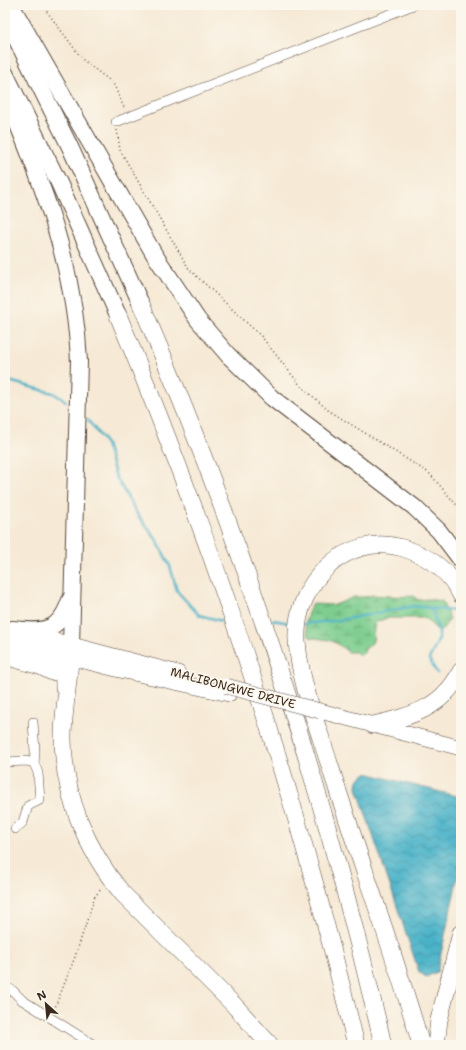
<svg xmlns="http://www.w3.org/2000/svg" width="466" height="1050" font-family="'Shantell Sans',sans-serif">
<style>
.wetland{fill:url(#wetland-marsh);stroke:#5c7c56}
.water{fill:url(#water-waves);stroke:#426e73}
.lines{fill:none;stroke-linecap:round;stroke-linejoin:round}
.stream{stroke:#49b2c8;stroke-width:2.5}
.minor-casing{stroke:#574739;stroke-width:10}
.primary-casing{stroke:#574739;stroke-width:16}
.trunk-casing{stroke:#574739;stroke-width:18}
.motorway-casing{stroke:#574739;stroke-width:18}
.path{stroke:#574739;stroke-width:1.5;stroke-dasharray:1 3;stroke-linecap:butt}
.minor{stroke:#fff;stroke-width:9}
.primary{stroke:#fff;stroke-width:15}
.trunk{stroke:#fff;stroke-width:16}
.motorway{stroke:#fff;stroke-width:17}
.primary-bridge-casing{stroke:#574739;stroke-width:16;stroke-linecap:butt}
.primary-bridge{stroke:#fff;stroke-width:15}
.labels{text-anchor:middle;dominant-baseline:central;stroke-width:3.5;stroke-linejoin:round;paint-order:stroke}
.street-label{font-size:12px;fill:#3b2a1e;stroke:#fbf7ec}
</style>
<defs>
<pattern id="wetland-marsh" width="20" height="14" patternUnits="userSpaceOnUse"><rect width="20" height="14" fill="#7ece8f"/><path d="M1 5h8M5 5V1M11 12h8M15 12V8" fill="none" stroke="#68a774"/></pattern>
<pattern id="water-waves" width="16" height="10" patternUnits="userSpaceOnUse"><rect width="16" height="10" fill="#49b2c8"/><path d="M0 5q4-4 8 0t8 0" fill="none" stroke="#3e91a2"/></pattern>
</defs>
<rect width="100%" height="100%" fill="#fbf7ec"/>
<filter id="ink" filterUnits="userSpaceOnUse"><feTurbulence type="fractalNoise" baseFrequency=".025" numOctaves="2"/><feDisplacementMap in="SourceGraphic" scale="8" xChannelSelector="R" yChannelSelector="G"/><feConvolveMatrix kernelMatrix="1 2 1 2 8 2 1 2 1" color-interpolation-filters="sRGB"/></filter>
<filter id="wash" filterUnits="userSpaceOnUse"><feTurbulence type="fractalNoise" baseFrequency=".012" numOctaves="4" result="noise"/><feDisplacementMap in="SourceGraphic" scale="16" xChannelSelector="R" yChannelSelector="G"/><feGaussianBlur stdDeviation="0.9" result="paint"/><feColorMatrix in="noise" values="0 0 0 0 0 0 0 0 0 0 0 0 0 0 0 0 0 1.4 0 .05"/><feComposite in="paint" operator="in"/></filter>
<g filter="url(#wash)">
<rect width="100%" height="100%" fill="#f6e9d5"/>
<path class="wetland" d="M372,595c14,1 26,2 41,1l5,4 9,-1 15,2 8,18 -9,12 -5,-2 -11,-11h-38l-11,4c-6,12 3,19 -11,27l-1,4 -5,2 -3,-3h-8c-18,-15 -18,-11 -39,-15 -6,-15 -3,-19 3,-33l23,1 19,-8h12z"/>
<path class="water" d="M366,773l95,24v65l-24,110 -11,5 -7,-5 -62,-184c0,-8 2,-11 9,-15z"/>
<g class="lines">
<g class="stream">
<polyline points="5,380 53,393 66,401"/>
<polyline points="88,420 106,444 116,477 137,514 156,539 170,566 177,591 199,615 226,622"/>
<polyline points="431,608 439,631 439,639 429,659 437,673"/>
<polyline points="273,620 290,623"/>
<polyline points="304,624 341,620 414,606 454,611"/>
</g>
</g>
</g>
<g filter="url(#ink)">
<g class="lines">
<g class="minor-casing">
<g id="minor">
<polyline points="116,122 413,5"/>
<polyline points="33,722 35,752 34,763"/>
<polyline points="5,762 26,761 34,763 38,773 40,800 28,806 23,822 15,829"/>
<polyline points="5,987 12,990 22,1000 94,1045"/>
</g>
</g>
<g class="primary-casing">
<g id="primary">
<polyline points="23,632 178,673"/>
<polyline points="5,641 120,670 229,694"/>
<polyline points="320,711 461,748"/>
</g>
</g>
<g class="trunk-casing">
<g id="trunk">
<polyline points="11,5 154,254 198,320 228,355 272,398 414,507 439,531 461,560"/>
<polyline points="5,16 70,147 141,304"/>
<polyline points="5,73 59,183 118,315"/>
<path d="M5,93c37,89 70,172 74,269l-8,283"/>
<path d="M12,629c31,3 47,4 58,-29"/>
</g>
</g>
<g class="motorway-casing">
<g id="motorway">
<path d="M141,304c103,239 184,487 242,741"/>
<path d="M118,315c99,237 179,480 238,730"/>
<path d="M22,645c12,7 33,14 40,27 2,4 2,11 2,16"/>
<path d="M71,645c-1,30 -7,59 -8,89 -1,58 23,116 60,160l110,110 37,41"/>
<polyline points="5,656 40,666 52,672"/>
<path d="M373,725c38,-9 69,-16 88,-54"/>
<path d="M421,1045c-27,-94 -62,-186 -91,-279 -12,-39 -31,-86 -33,-126 -3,-56 49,-109 106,-92 25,8 47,23 58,47"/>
<polyline points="436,1045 439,1020 461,933"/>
</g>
</g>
<g class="path">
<polyline points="42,5 83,60 113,83 125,110"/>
<polyline points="117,130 120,150 189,269 261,336 300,385 328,410 429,473 461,510"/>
<polyline points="54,1010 75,957 95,896 102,888"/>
</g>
<use href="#minor" class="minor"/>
<use href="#primary" class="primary"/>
<use href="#trunk" class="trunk"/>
<use href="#motorway" class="motorway"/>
<g class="primary-bridge-casing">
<polyline id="primary-bridge" points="226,686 320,711"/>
</g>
<use href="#primary-bridge" class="primary-bridge"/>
</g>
</g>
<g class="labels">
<g class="street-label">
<text transform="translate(233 688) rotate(15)">MALIBONGWE DRIVE</text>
</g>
</g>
<rect width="466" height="1050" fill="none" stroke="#fbf7ec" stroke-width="20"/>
<g transform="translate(46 1004) rotate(333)" stroke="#fbf7ec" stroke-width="3" paint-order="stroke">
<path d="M0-3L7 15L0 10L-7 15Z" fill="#3b2a1e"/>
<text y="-6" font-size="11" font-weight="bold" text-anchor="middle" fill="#3b2a1e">N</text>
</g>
</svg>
